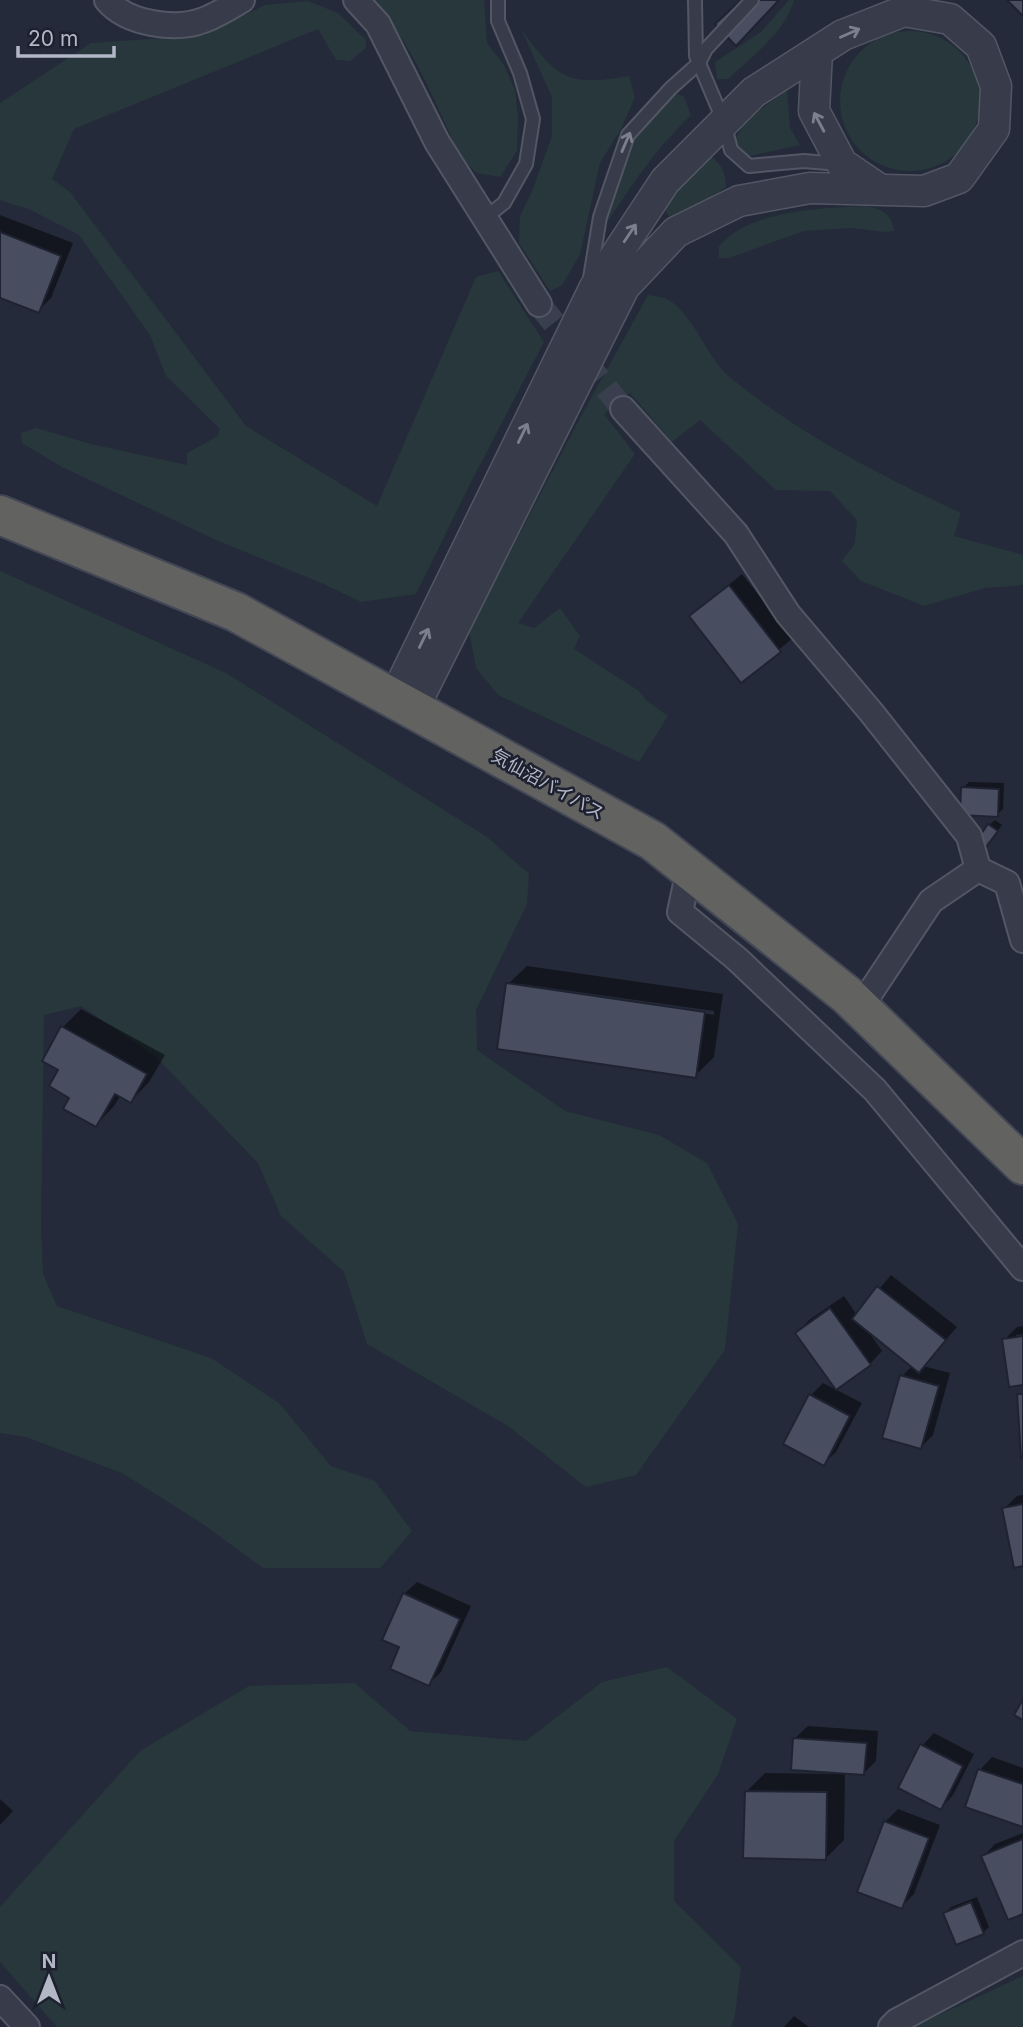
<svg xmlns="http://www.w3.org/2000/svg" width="1023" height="2027" font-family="Inter,'Noto Sans JP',sans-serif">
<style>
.green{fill:#27373b}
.shadow{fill:#0007;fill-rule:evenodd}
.building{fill:#484d60;stroke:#1f2331;stroke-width:2}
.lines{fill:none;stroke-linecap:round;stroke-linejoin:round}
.minor-tunnel{stroke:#393f4e;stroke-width:24;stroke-dasharray:24 12;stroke-linecap:butt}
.service-casing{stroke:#535765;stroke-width:16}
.minor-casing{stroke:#535765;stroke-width:28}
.tertiary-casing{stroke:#535765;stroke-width:33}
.trunk-casing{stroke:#434755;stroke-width:42}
.service{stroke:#383c4a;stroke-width:12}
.minor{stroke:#383c4a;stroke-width:24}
.tertiary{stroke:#383c4a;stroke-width:30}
.trunk{stroke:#626260;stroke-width:38}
.oneway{stroke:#7c808e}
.labels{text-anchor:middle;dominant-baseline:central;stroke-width:5;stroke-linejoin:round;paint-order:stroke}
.street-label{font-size:18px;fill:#b3b7c6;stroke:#1d212f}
</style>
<rect width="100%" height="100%" fill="#242a39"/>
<g class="green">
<path d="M370,0h114l3,43 17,22 11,25 3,27 -1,34 -17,26 -23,-4 -15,-13c-24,-50 -51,-123 -92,-160z"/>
<path d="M789,0h5c-9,33 -43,57 -66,79h-11l-2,-17 46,-30z"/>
<polygon points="308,1 338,13 366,40 366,48 350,61 336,60 318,29 74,129 52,179 70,192 246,426 377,506 476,277 498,271 544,342 471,482 416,594 361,602 326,585 216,540 62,467 22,443 21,433 36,428 91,444 187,465 187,453 218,436 220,429 166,376 150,335 79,235 31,210 0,200 0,103 91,43 205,35 265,5"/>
<path d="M521,29c36,49 46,58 108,47l6,21 -13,30 -22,36 -20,91 -18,31 -12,6 -31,-48 1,-27 13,-27 19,-53v-39z"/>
<circle cx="910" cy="101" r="70"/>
<polygon points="787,90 790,128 800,145 751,156 738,151 735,139 746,120"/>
<path d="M676,93l8,4 7,18c-36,35 -59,69 -86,111 13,-50 24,-103 71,-133z"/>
<path d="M711,156c11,9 15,17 15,31 -13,9 -43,33 -57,30l-5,-9 41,-50z"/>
<path d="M867,206c16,4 24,7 27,25l-10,1 -34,-4 -46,3 -75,27h-10v-12c31,-36 102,-38 148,-40z"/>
<path d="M648,295c7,1 15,2 21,5 28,19 37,58 63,79 70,57 148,96 229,134l-7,23 69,19v30l-38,3 -61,18 -63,-25 -19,-20 13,-18 2,-23 -27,-29 -54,-1 -76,-70 -28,22 -42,-49 -26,21 31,40 -117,169 16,5 26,-20 20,28 -6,13 65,42 8,10 21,15 -29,46 -141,-67 -22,-27 -7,-37 111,-213z"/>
<polygon points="0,571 226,673 487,837 529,874 527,904 476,1010 477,1050 565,1111 659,1135 707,1163 738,1224 725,1350 636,1475 586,1487 508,1426 367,1344 344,1272 281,1216 258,1163 154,1055 81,1006 44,1015 41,1226 43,1274 57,1306 211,1358 279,1403 331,1466 375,1481 412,1531 380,1568 263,1568 200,1522 122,1473 26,1437 0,1433"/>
<polygon points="667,1667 737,1719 718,1774 674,1841 674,1901 741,1967 735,2016 731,2027 57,2027 0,1962 0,1907 140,1751 249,1686 355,1683 410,1731 526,1741 602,1682"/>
<polygon points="1023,1976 1023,2027 913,2027"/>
</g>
<g class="shadow">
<polygon points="0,215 73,243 51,298 38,311 0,296"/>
<polygon points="742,574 793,638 741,681 691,616"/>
<polygon points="969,782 1004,783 1003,809 997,815 963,788"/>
<polygon points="995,820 1002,825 992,839 989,825"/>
<path d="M527,966l196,28 -9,63 -19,19 -187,-92zM521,984l193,27v4l-193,-28z"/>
<polygon points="81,1009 165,1055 149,1082 131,1101 121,1095 114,1106 96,1125 72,1097 60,1070 63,1027"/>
<polygon points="891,1275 957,1327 923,1366 950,1373 933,1435 921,1447 902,1376 913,1365 868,1331 882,1351 870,1364 797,1333 809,1320 844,1296 857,1315"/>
<polygon points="1023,1326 1023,1334 1016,1335 1016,1339 1023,1338 1023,1383 1004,1340 1017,1327"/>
<polygon points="823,1383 862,1403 836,1452 823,1464 811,1395"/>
<polygon points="1023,1495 1023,1564 1004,1509 1017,1496"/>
<polygon points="417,1582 471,1606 441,1672 429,1684 402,1646 404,1594"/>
<polygon points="808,1726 878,1731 876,1761 863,1774 845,1772 844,1840 826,1858 746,1792 765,1773 835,1774 835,1771 795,1738"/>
<polygon points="934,1733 974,1754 953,1795 941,1808 922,1746"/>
<polygon points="992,1757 1023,1768 1023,1825 980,1770"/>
<polygon points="0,1799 13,1811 0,1825"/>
<polygon points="898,1809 940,1825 914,1894 901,1907 885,1822"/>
<polygon points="1023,1833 1023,1912 983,1857 995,1844"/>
<polygon points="977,1897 989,1927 983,1933 945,1913 951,1907"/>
<polygon points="794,2016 809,2027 784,2027"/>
</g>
<g class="building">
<polygon points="741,0 779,0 736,46 715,24"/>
<polygon points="1007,0 1023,0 1023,16"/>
<polygon points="0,232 61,256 39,313 0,298"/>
<polygon points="729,585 781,652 741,683 689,616"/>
<polygon points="961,787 999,789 998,817 960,815"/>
<polygon points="988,824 998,831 986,847 977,840"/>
<polygon points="506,983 705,1012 696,1078 497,1049"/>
<polygon points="61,1026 147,1074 131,1103 115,1094 96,1127 63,1109 69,1098 49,1086 58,1070 42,1061"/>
<polygon points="877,1286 946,1340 919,1373 852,1319"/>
<polygon points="830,1308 871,1365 836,1390 795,1333"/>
<polygon points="1023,1336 1023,1385 1009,1387 1002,1339"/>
<polygon points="900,1375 939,1386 921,1449 882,1438"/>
<polygon points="809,1394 850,1416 824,1466 783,1444"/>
<polygon points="1017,1394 1023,1394 1023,1458 1021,1458"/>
<polygon points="1023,1504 1023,1566 1014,1568 1002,1508"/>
<polygon points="403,1593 460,1619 429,1686 390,1669 399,1647 382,1640"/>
<polygon points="1023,1699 1023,1720 1014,1715"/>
<polygon points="793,1738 867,1743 864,1775 791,1770"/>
<polygon points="920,1744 963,1766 941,1810 898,1788"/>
<polygon points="978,1769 1023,1784 1023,1827 965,1807"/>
<polygon points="745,1791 827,1792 826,1860 743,1858"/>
<polygon points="884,1821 929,1838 902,1909 857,1892"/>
<polygon points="1023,1839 1023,1914 1008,1920 981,1856"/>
<polygon points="971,1902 984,1934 956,1945 943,1913"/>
</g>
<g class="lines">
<polyline class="minor-tunnel" points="539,304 623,409"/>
<g class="service-casing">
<g id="service">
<polyline points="695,0 696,56 724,122 731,150 749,166 804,161 839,164"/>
<polyline points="486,217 504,203 526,164 533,119 520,73 498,21 498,0"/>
<polyline points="590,278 600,217 628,135 671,88 699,63 706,49 752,0"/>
</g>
</g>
<g class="minor-casing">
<g id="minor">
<path d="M107,0c20,24 69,31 97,20 13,-5 26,-13 38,-20"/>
<polyline points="356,0 378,24 437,142 539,304"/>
<polyline points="623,409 736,534 788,614 871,712 969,836 978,869"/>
<polyline points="689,870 680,912 737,959 875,1090 1023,1268"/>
<polyline points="860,1008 931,901 978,869 1007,883 1023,940"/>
<polyline points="0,1998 27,2027"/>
<polyline points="891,2027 897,2021 1023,1953"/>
</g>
</g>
<g class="tertiary-casing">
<g id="tertiary">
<polyline points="817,52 814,111 842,164 879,189"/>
<polyline points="394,699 595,287 665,181 754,92 843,35 904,11 950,19 981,46 996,86 994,129 959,178 924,191 810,188 739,201 676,232 624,287 413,709"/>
</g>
</g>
<g class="trunk-casing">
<polyline id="trunk" points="0,515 236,612 653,841 847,995 1023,1165"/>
</g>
<use href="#service" class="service"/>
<use href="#minor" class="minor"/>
<use href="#tertiary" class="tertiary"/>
<use href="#trunk" class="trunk"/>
</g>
<defs><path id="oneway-shaft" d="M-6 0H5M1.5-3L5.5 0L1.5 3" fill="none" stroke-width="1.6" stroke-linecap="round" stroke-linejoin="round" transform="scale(1.75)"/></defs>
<g class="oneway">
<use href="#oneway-shaft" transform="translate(850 33) rotate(-24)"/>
<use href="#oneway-shaft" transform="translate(819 122) rotate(-118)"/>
<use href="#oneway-shaft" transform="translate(626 142) rotate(-67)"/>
<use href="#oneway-shaft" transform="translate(630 233) rotate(-56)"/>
<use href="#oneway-shaft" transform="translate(523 433) rotate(-64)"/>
<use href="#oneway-shaft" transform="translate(424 638) rotate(-64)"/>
</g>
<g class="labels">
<g class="street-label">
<text transform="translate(548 784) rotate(29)">気仙沼バイパス</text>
</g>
</g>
<g transform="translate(49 1978)" stroke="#1d212f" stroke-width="5" paint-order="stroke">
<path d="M0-5L12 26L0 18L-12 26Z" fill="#b3b7c6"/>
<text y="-10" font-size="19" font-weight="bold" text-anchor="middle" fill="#b3b7c6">N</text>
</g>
<path d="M18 46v10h96v-10" fill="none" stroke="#b3b7c6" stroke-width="3.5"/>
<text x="28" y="46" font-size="21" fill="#b3b7c6" stroke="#1d212f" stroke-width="5" paint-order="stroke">20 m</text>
</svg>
